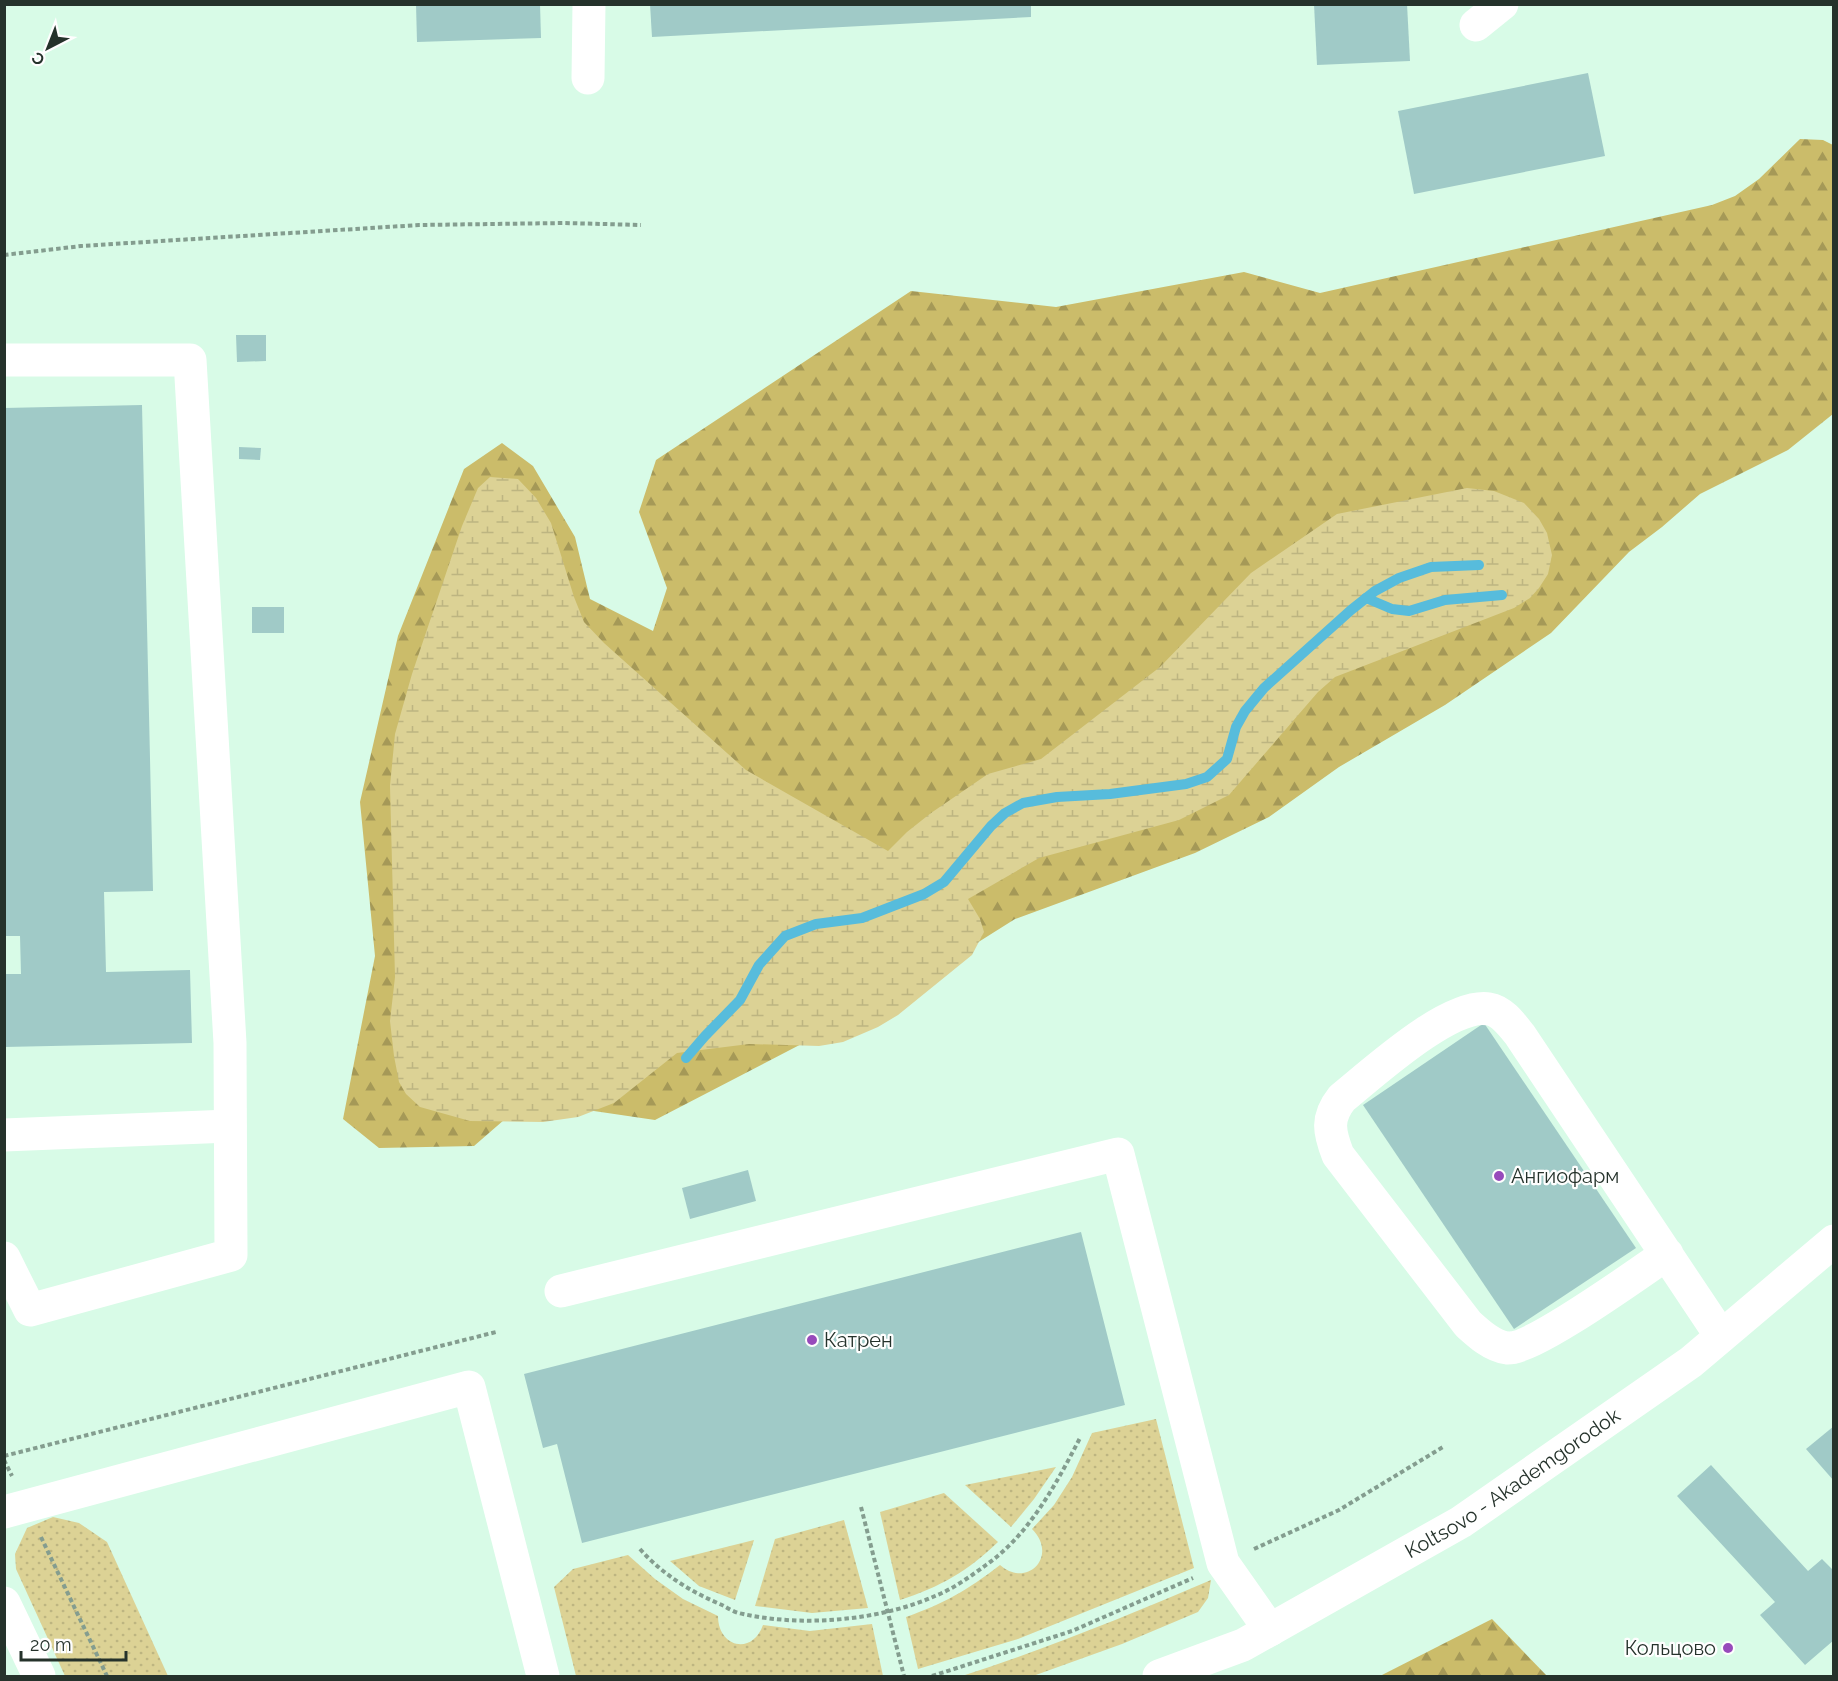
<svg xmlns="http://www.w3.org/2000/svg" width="1838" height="1681" font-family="Raleway,sans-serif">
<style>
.grass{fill:url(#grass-dots)}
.forest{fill:url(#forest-firs)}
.wetland{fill:url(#wetland-marsh)}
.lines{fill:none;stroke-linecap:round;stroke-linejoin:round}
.stream{stroke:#57bcdc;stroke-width:10}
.building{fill:#a0cac7}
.path{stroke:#849d8f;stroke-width:4;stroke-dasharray:4.5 3;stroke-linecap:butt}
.minor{stroke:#fff;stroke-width:33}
.major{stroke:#fff;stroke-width:33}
.poi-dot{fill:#974abb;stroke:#fefefe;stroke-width:2}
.labels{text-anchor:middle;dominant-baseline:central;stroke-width:4.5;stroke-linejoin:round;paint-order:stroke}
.poi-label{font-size:20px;fill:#25322b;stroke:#fefefe;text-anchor:start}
.street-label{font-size:20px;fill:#25322b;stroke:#fefefe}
</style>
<defs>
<pattern id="grass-dots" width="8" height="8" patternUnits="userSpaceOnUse" patternTransform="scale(1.5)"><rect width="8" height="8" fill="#dcd295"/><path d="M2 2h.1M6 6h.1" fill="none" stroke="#bdb581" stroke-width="1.8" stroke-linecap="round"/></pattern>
<pattern id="forest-firs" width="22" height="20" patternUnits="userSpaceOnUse" patternTransform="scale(1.5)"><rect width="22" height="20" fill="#cbbc6a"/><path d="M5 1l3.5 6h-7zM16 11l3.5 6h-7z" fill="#a59957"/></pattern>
<pattern id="wetland-marsh" width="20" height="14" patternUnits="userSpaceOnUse" patternTransform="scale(1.5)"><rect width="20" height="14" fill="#dcd295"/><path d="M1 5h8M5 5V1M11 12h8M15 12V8" fill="none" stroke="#bdb581"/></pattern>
</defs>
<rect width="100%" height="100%" fill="#d8fbe7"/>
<g class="grass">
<path d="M1156,1419l38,149 -176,71 -100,30 -12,-52c39,-14 60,-26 94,-52 27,24 59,-9 32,-36l22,-24 18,-28 20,-44z"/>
<polygon points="1056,1467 1034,1499 1011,1527 965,1485"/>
<path d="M944,1493l54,49c-30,29 -58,45 -98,58l-20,-88z"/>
<polygon points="53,1517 79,1523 107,1542 168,1676 65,1676 16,1569 15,1554 27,1528"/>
<polygon points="844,1520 868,1608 812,1613 755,1606 775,1539"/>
<polygon points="754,1540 735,1600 699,1586 670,1561"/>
<path d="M628,1555l27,24 28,20 35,17c0,31 34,40 45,9l47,6 62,-7 11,52h-307l-22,-89 19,-18z"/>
<path d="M1211,1580l-3,18 -10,14 -76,32 -89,32h-71c84,-27 167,-61 249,-96z"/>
</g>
<g class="forest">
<polygon points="1800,139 1823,140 1833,145 1833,414 1788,450 1700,494 1662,527 1629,552 1551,633 1445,705 1339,767 1269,817 1195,853 1015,919 888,999 655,1120 526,1101 474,1146 379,1148 343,1119 375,956 360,802 398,636 464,469 502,443 533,466 575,537 590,599 653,631 667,588 639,512 656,460 911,291 1056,307 1244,272 1320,293 1712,205 1735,196 1759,179"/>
<polygon points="1492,1619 1547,1676 1380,1676"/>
</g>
<polygon class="wetland" points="490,477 518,479 536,498 551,523 574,597 584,622 604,643 746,770 888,851 907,832 931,813 988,774 1041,759 1160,667 1251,573 1337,514 1467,488 1494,491 1524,503 1539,519 1547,533 1552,555 1548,574 1539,588 1530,598 1514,608 1335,677 1318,692 1229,795 1179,820 1039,858 968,899 980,919 984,932 972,955 898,1015 878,1027 843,1042 819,1046 749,1044 677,1053 614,1103 578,1117 543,1122 470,1121 420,1107 406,1094 399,1082 394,1056 390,1021 395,977 390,786 395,734 412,674 462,526 478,488"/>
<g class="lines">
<g class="stream">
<polyline points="1366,598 1392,609 1409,611 1445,600 1502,595"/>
<polyline points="686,1058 705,1036 740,1000 759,965 785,936 816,924 862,918 924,894 944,882 991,826 1005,813 1023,803 1057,797 1110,794 1186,784 1207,777 1227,759 1236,727 1245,711 1264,688 1351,610 1375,591 1399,578 1431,567 1479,565"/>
</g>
</g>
<g class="building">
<polygon points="416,4 540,4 541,38 417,42"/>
<polygon points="650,4 1031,4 1031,17 652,37"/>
<polygon points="1314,4 1407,4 1410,61 1317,65"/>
<polygon points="1588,73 1605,156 1414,194 1398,111"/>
<polygon points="236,335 266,335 266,361 237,362"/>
<polygon points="142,405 153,891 104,892 106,972 190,970 192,1043 4,1047 4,974 21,974 20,936 4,936 4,408"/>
<polygon points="239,447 261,448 260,460 239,459"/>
<rect x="252" y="607" width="32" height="26"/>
<polygon points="1484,1023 1636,1248 1514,1329 1363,1105"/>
<polygon points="748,1170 756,1201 690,1219 682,1188"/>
<polygon points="1081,1232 1125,1405 582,1543 557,1444 543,1448 524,1374"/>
<polygon points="1834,1426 1834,1481 1806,1449"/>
<polygon points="1711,1465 1808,1571 1822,1559 1834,1571 1834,1640 1805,1665 1760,1615 1775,1602 1677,1496"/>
</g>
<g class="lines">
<g class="path">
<polyline points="4,255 81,246 419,225 565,223 641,225"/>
<polyline points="4,1456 496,1332"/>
<polyline points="4,1460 12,1476"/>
<polyline points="861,1507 904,1676"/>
<polyline points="41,1537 107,1676"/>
<path d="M640,1549c22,25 51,43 82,56 6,3 13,8 21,9 59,13 136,7 192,-18 18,-7 36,-20 51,-31 44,-31 70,-81 94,-127"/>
<polyline points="1254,1549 1339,1510 1443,1447"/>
<polyline points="932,1676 1072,1631 1193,1578"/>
</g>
<g class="minor">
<polyline points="1476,25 1502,4"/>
<polyline points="588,78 589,4"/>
<polyline points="4,360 190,360 230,1043 231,1255 30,1310 4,1258"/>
<polyline points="4,1135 230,1126"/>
<path d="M1667,1254c-27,18 -134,96 -160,94 -15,-2 -28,-14 -39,-24l-130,-169c-9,-23 -12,-37 4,-57 31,-25 108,-96 147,-89 13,2 23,16 31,26l201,301"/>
<polyline points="561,1291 1118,1154 1223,1563 1270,1630"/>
<polyline points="4,1512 469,1387 543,1676"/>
<polyline points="4,1603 39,1676"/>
</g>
<path class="major" id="s1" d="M1159,1676l84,-31 218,-123 230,-160 143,-121"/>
</g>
<g class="poi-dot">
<circle cx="1499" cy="1176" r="6"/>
<circle cx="812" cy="1340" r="6"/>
<circle cx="1728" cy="1648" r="6"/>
</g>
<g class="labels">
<g class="poi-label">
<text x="1511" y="1176">Ангиофарм</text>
<text x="824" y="1340">Катрен</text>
<text x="1716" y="1648" text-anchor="end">Кольцово</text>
</g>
<g class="street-label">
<text stroke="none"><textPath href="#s1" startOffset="404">Koltsovo - Akademgorodok</textPath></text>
</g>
</g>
<rect width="1838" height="1681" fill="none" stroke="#25322b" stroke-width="12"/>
<g transform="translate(48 48) rotate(222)" stroke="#fefefe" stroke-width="4.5" paint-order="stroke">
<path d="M0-4.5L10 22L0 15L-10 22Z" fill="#25322b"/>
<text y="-9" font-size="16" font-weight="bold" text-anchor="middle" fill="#25322b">С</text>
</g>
<path d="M21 1651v9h105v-9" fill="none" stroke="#25322b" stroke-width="3"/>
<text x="30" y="1651" font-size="18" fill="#25322b" stroke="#fefefe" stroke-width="4.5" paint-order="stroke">20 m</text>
</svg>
